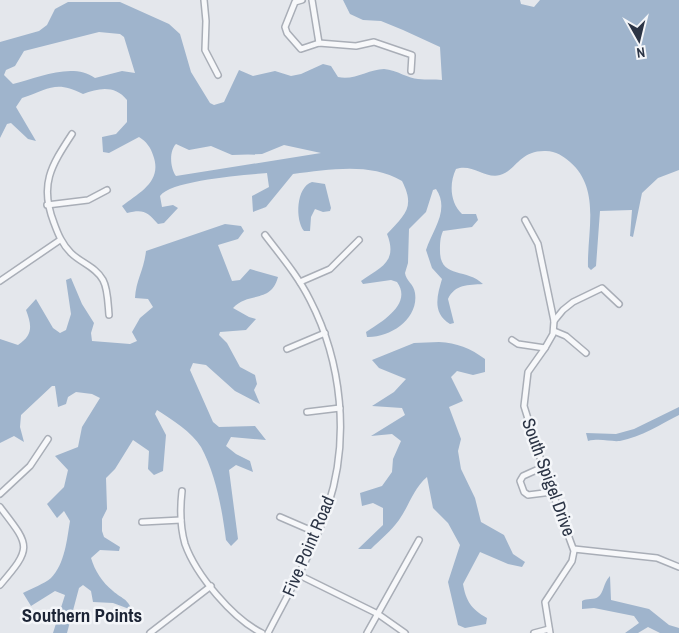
<svg xmlns="http://www.w3.org/2000/svg" width="679" height="633" font-family="'Archivo Narrow',sans-serif">
<style>
.water{fill:#9fb4cc;fill-rule:evenodd}
.lines{fill:none;stroke-linecap:round;stroke-linejoin:round}
.street-casing{stroke:#a9aeb7;stroke-width:8}
.street{stroke:#f7f8fa;stroke-width:5}
.labels{text-anchor:middle;dominant-baseline:central;stroke-width:5;stroke-linejoin:round;paint-order:stroke}
.street-label{font-size:18px;fill:#2b3445;stroke:#f4f6f9}
.neighbourhood-label{font-size:19px;font-weight:bold;fill:#1d2536;stroke:#f4f6f9}
</style>
<rect width="100%" height="100%" fill="#e4e7ec"/>
<g class="water">
<path d="M343,0h177l1,4 13,3 6,-7h139v170l-21,8 -16,15 -9,44 -3,-1 2,-26 -32,1 -4,55 -5,4 -3,-3c-1,-36 13,-78 -18,-105 -7,-6 -14,-11 -24,-11 -27,-1 -30,20 -46,24 -15,4 -28,-12 -44,-6 -7,14 -6,34 6,45h14l2,6 -6,7 -29,4c-3,7 -3,12 -3,20 0,28 27,17 43,33 -15,1 -28,0 -35,15l6,24 -4,1c-18,-11 -13,-28 -8,-45l-10,-11 -6,-18c7,-21 24,-40 10,-61l-3,1 -7,22 -17,17 -1,34 -3,10c1,8 9,11 10,20 4,26 -25,45 -48,44l-1,-5c15,-10 47,-28 31,-50l-6,-2 -28,4 -2,-3c20,-14 37,-19 26,-47 17,-19 29,-26 15,-53 -33,-19 -73,-11 -109,-7l-27,33 -13,5 -1,-16 17,-9 -2,-14c-21,2 -96,7 -107,23l2,11 11,-2 5,3 -14,15 -6,1c-11,-12 -14,-15 -31,-11l-5,-7c18,-14 41,-25 31,-51 -2,-7 -7,-14 -14,-18l-30,16 -6,-1 -1,-15 14,-3 11,-12v-22c-12,-15 -28,-12 -44,-6 -27,-14 -34,-5 -61,4l-6,9 20,34 -8,-2 -17,-16 -4,1 -7,14v-96l39,-11 8,-6 8,-16 13,-7h52l49,22 11,10 11,38 19,31 4,2 10,-3 15,-32 14,6 22,-5 16,5 10,-2 22,-10 8,2 7,11c16,4 31,-8 46,-8 13,1 25,10 34,10 9,1 16,0 24,1l-2,-33 -37,-17 -22,-9 -18,-1 -13,-6zM99,32l21,2 4,3 11,36 -13,-2 -27,7c-23,-16 -57,0 -82,6l-9,-9 2,-5 9,-4 9,-15zM176,144l13,6 22,-4 21,9 30,-1 22,-9 37,8 -145,23c-6,-8 -7,-25 0,-32z"/>
<path d="M312,182l13,2 6,24 -1,3 -7,1 -8,-3 -4,8 -1,14h-6c-9,-11 -8,-44 8,-49z"/>
<path d="M225,224l16,2 3,5 -6,8 -20,6 14,36 8,-1 10,-11 28,8c-7,27 -30,14 -45,31l16,9 7,2 -10,11 -26,2 -1,3 8,8 13,24 15,8 2,9 -3,6 6,14 -25,-13 -29,-26 -13,-2 -3,7 23,52 6,5 36,-1 11,14 -35,-3 -5,9 10,8 14,7 3,11 -17,-7 -7,5 9,69 -7,7 -5,-6c-4,-31 -10,-65 -25,-93 -9,-15 -30,-28 -44,-37l-2,4 11,21 -3,36 -9,4 -6,-6 1,-18 -16,-11 -18,29 -9,9 1,31 -5,10v12l2,6 16,10 -1,4 -19,-1 -9,8c4,13 11,24 22,33 9,8 14,7 19,19l-19,-7 -20,-1 -2,-11 -8,-6 -4,3 -12,45h-14l12,-38 -10,-4 -24,15 -8,-13c9,-5 21,-9 28,-15 14,-14 16,-39 19,-57l-6,-10 -7,7 -10,-14 17,-17 4,-17 -13,-14 23,-9 4,-20 18,-29 -8,-4 -16,-2 -8,5 -2,7 -8,3 -3,-21h-3l-31,29 -1,12 4,15 -10,-6 -14,7v-104l18,6c15,-10 14,-19 8,-35l10,-11 17,29 7,5 6,-3 5,-16 -5,-34 5,-2 11,26 12,19 -3,10 1,8 38,3 7,-3 -5,-9 8,-14 13,-11 -5,-8 -13,-1c1,-18 9,-28 11,-47z"/>
<path d="M439,342c18,1 31,6 46,17v13l-12,3 -16,-4 -6,6 12,24 -14,6 12,32 -3,12 3,18 14,29 6,24 23,13 9,19 12,8 -3,5 -14,-3 -28,-12 -17,32c3,17 8,25 24,34l-1,6 -21,4 -7,-3 -10,-43 12,-37 -12,-22 -15,-15 -6,-31c-14,12 -18,29 -28,43 -8,11 -19,20 -28,29h-13l25,-24v-17l-10,-5 -11,3 -2,-13 22,-7 10,-14 1,-13 8,-18 -9,-7 -21,2 34,-21 -3,-7 -30,-2 22,-14 12,-13 -27,-11 -7,-8 42,-17z"/>
<path d="M679,407v8c-18,9 -38,22 -59,26 -10,1 -19,-3 -32,0l-2,-8 30,1 18,-5z"/>
<path d="M610,576l1,24 38,9 20,16 10,3v5h-19l-12,-6 -10,6h-13l14,-10 -5,-7 -40,-8 -12,1v-8c5,-3 12,-1 16,-4 6,-4 5,-14 12,-21z"/>
</g>
<g class="lines">
<g class="street-casing">
<g id="street">
<polyline points="204,0 206,21 205,50 218,75"/>
<polyline points="302,0 295,2 285,27 287,33 301,49 319,43 356,46 374,42 412,55 411,71"/>
<polyline points="312,0 319,43"/>
<path d="M72,134c-21,32 -33,51 -18,89 4,11 8,21 17,30 10,10 25,14 32,27 5,9 5,24 6,35"/>
<polyline points="47,205 88,200 107,190"/>
<polyline points="525,220 538,244 554,321"/>
<path d="M265,235c16,21 33,41 45,65 32,62 40,139 18,206 -14,44 -39,86 -60,127"/>
<polyline points="0,281 60,240"/>
<polyline points="300,282 330,269 359,240"/>
<polyline points="554,331 566,336 586,353"/>
<polyline points="512,340 518,344 545,348 553,334 554,321 563,310 573,302 602,288 619,304"/>
<polyline points="545,348 528,372 524,406 543,467 574,551 572,561 545,602 550,633"/>
<polyline points="287,349 325,333"/>
<polyline points="307,412 340,408"/>
<polyline points="543,467 523,476 520,481 524,492 528,495 552,492"/>
<path d="M182,491c-2,18 -2,36 3,53 11,31 48,75 77,89"/>
<polyline points="0,494 30,466 48,439"/>
<path d="M0,507c30,39 33,40 0,78"/>
<polyline points="280,517 317,533"/>
<polyline points="142,522 181,520"/>
<polyline points="574,549 657,558 679,567"/>
<polyline points="297,574 378,614 405,633"/>
<polyline points="150,633 211,586"/>
<polyline points="367,633 419,540"/>
<polyline points="534,633 549,629"/>
</g>
</g>
<use href="#street" class="street"/>
</g>
<g class="labels">
<g class="street-label">
<text transform="translate(549 477) rotate(70)">South Spigel Drive</text>
<text transform="translate(308 546) rotate(-67)">Five Point Road</text>
</g>
<g class="neighbourhood-label">
<text x="82" y="615">Southern Points</text>
</g>
</g>
<g transform="translate(639 40) rotate(172)" stroke="#f4f6f9" stroke-width="4" paint-order="stroke">
<path d="M0-4L9 19L0 12L-9 19Z" fill="#2b3445"/>
<text y="-8" font-size="14" font-weight="bold" text-anchor="middle" fill="#2b3445">N</text>
</g>
</svg>
